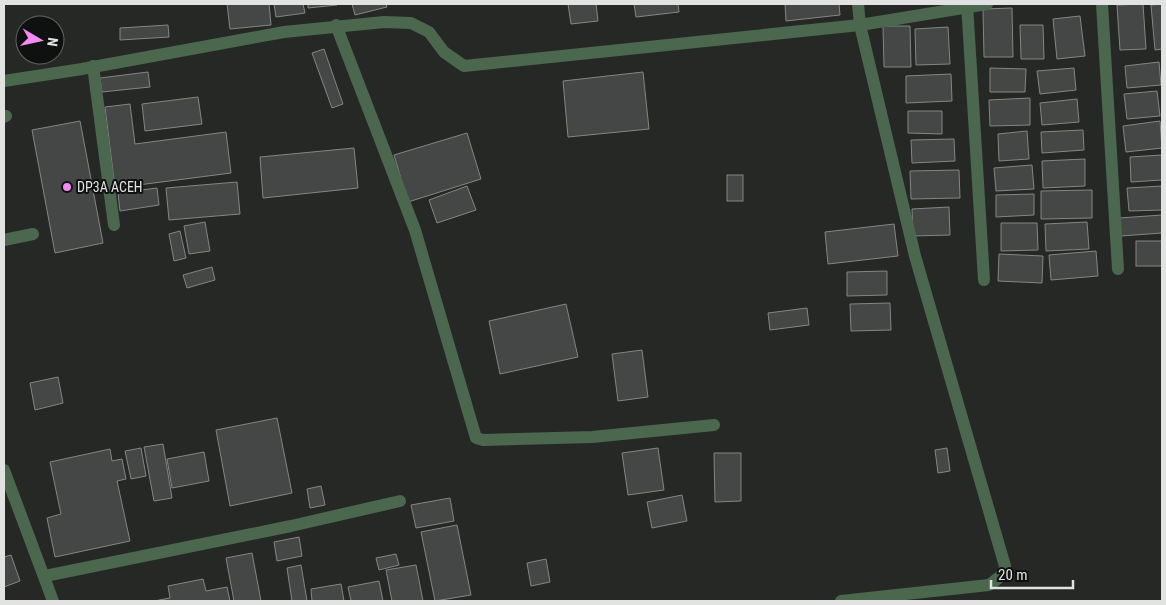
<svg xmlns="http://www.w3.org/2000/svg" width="1166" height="605" font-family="'Roboto Condensed',sans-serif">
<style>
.building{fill:#444745;stroke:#848684}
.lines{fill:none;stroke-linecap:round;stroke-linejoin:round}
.minor{stroke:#4b674e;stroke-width:12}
.poi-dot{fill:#f38af2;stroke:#0f1010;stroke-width:2}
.labels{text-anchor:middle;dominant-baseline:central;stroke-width:4;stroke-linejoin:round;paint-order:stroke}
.poi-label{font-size:14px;fill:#e1e2e1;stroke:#0f1010;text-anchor:start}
</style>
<rect width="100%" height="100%" fill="#262826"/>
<g class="building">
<polygon points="227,4 269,4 271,25 230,29"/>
<polygon points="274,4 303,4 305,13 276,17"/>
<polygon points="308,4 336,4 337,5 308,8"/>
<polygon points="352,4 386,4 387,7 355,15"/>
<polygon points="568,4 596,4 598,21 571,24"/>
<polygon points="634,4 678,4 679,12 636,17"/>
<polygon points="785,4 839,4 840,15 786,21"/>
<polygon points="1143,4 1146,49 1120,50 1117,5"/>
<polygon points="1162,4 1162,49 1155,50 1151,5"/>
<polygon points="1012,8 1013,57 984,57 983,9"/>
<polygon points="1080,16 1085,56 1057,59 1053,19"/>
<polygon points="168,25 169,37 120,40 120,28"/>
<polygon points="1020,25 1043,25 1044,59 1021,59"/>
<polygon points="883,26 910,26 911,67 884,67"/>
<polygon points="948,27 950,64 916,65 915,29"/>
<polygon points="324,49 343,104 332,108 312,53"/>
<polygon points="1159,62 1161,85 1127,88 1125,66"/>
<polygon points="990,68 1026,69 1025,92 990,92"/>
<polygon points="1074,68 1076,90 1040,94 1037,71"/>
<polygon points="148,72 150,87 102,92 100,78"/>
<polygon points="643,72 649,129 568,137 563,81"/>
<polygon points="951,74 952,101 906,103 906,76"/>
<polygon points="1157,91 1160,116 1127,119 1124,94"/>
<polygon points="198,97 202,124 145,131 142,104"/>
<polygon points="1030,98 1030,125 990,126 989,100"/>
<polygon points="1077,99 1079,122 1042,125 1040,103"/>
<polygon points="130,104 135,144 226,132 231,173 115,188 105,107"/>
<polygon points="908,111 942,111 942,134 908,133"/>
<polygon points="80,121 103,243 55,253 32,130"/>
<polygon points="1160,121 1162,148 1126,152 1123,126"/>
<polygon points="1083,130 1084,150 1042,153 1041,132"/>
<polygon points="1027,131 1029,159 999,161 998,134"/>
<polygon points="467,133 481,179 408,202 394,155"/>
<polygon points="954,139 955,161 912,163 911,140"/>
<polygon points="354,148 358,188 263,198 260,157"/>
<polygon points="1162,155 1162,180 1131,182 1130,157"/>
<polygon points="1085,159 1085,186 1043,188 1042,161"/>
<polygon points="1032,165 1034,189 996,191 994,168"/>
<polygon points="959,170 960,198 911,199 910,171"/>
<rect x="727" y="175" width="16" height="26"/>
<polygon points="237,182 240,214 169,220 166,188"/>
<polygon points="467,186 476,210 437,223 429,200"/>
<polygon points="1162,186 1162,210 1129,211 1127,188"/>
<polygon points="157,188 159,205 120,211 118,193"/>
<polygon points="1092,190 1092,218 1041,219 1041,191"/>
<polygon points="1034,194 1034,215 996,217 996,195"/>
<polygon points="949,207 950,235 913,236 912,209"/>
<polygon points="1162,215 1162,233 1121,236 1119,218"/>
<polygon points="205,222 210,251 189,254 184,226"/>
<polygon points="1087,222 1089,249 1046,251 1045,224"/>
<polygon points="1001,223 1037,223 1038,250 1001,251"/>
<polygon points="894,224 898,256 828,264 825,232"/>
<polygon points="180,231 186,258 174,261 169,234"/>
<rect x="1136" y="241" width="26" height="25"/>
<polygon points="1096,251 1098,276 1051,280 1049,255"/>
<polygon points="999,254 1043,256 1042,283 998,281"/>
<polygon points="212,267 215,280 187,288 183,275"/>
<polygon points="887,271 887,295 847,296 847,272"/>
<polygon points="890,303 891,330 851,331 850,304"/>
<polygon points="566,304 578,357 500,374 489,321"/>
<polygon points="807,308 809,325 770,330 768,313"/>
<polygon points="642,350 648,397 618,401 612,354"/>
<polygon points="58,377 63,403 35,410 30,383"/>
<polygon points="277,418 292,493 230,506 216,430"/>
<polygon points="163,444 172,498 154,501 144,447"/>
<polygon points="141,448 146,476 131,479 125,451"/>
<polygon points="658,448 664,490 628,495 622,453"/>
<polygon points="947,448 950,471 938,473 935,450"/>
<polygon points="110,449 112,461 122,459 126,479 117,481 130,541 55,557 47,518 61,514 50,462"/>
<polygon points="204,452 209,481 172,488 167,459"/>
<polygon points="714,453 741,453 741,501 715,502"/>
<polygon points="321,486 325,505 310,508 307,489"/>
<polygon points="682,495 687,521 652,528 647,502"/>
<polygon points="450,498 454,521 416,528 411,505"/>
<polygon points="457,525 471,595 435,601 421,532"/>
<polygon points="299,537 302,556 277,561 274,542"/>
<polygon points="252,553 261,601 234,601 226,558"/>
<polygon points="396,554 399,565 379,570 376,558"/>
<polygon points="11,555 20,581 4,587 4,557"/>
<polygon points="546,559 550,582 531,586 527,563"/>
<polygon points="301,565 307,601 292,601 287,568"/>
<polygon points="416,565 423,601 392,601 386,570"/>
<polygon points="203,579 206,591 227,587 230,601 154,601 170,598 168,586"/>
<polygon points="379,581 383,601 351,601 348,587"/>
<polygon points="341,584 344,601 312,601 311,589"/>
</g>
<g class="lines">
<g class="minor">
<polyline points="967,4 984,280"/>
<polyline points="1102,4 1118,269"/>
<polyline points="336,25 415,230 476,438 483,440 592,437 714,425"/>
<polyline points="93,66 114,225"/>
<polyline points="4,81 82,69 284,32 384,22 411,23 429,32 444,52 464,66 860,25 987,4"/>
<polyline points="4,117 6,116"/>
<polyline points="4,240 33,234"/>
<polyline points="4,470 53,601"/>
<polyline points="45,576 291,526 400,501"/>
<path d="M841,601l148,-16c8,-6 15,-9 16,-19l-90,-310 -55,-231 -2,-21"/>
</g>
</g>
<circle class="poi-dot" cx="67" cy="187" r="5"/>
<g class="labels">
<g class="poi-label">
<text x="77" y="187">DP3A ACEH</text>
</g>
</g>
<rect width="1166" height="605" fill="none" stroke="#e1e2e1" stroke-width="10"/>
<g transform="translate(40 40) rotate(99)"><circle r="24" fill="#0f1010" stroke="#636464"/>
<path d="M0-4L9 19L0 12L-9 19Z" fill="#f38af2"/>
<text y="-8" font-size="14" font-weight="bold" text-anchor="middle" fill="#e1e2e1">N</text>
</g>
<path d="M991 580v8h82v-8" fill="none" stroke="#e1e2e1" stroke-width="2.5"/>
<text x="998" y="580" font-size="15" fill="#e1e2e1" stroke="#0f1010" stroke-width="4" paint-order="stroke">20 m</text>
</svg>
